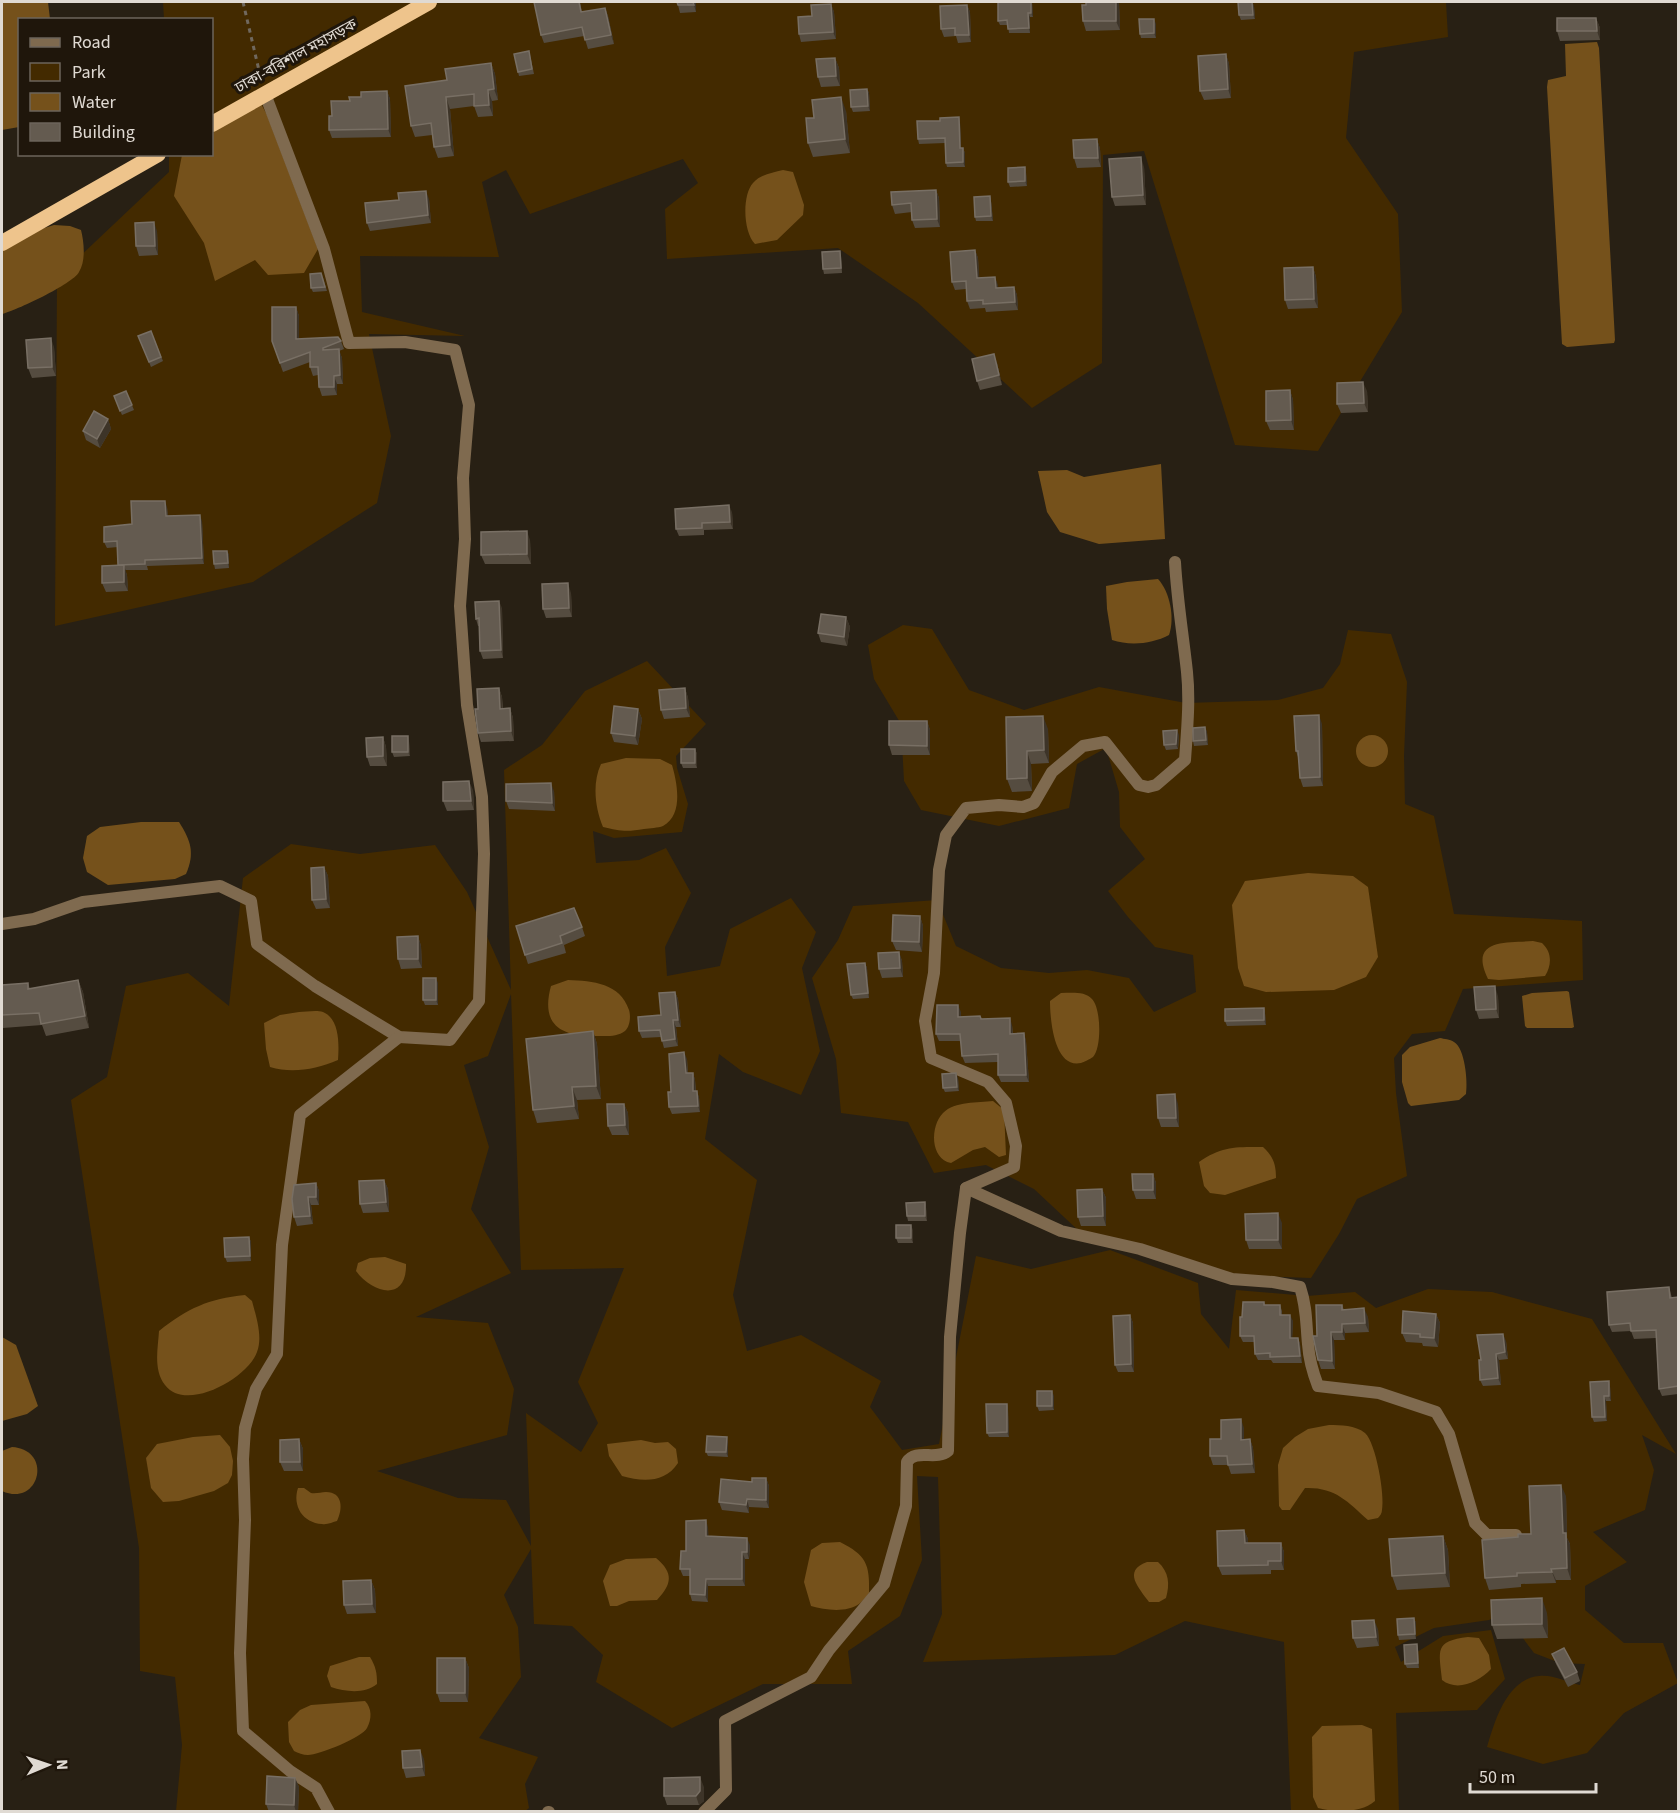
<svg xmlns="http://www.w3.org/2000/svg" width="1680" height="1813" font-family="'Source Sans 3','Noto Sans Bengali',sans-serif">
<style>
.green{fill:#432a00;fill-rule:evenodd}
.water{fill:#75511b}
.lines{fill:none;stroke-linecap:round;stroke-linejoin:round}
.path{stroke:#70685e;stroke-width:3;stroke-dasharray:4.5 4.5;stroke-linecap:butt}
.minor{stroke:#7f6a4f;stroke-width:12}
.trunk{stroke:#eec48c;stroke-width:16}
.wall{fill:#554c40}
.shaded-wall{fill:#3d3428}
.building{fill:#645b50;stroke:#786f64;stroke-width:1.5}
.labels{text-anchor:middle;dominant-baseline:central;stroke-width:6;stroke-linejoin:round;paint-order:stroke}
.street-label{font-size:15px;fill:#e0dad3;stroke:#1f160b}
</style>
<rect width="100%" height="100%" fill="#282014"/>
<g class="green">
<polygon points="163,2 1446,2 1448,37 1354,52 1346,138 1398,214 1402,312 1318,451 1235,445 1144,151 1103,155 1102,363 1032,408 918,303 838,248 667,259 665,209 698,183 683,159 530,214 506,170 482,182 499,257 360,256 362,312 465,336 369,334 391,436 377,503 253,582 55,626 57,278 169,172 169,155 212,154 212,20 164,19"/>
<polygon points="903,625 932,629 969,690 1024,710 1099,687 1186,703 1278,700 1323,688 1340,664 1348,630 1391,634 1407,682 1404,756 1405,804 1434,816 1454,914 1582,921 1583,980 1463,989 1445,1031 1412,1034 1394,1058 1396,1093 1407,1176 1357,1199 1339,1234 1311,1278 1231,1275 1080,1232 1034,1189 986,1165 934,1173 908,1122 841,1113 836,1059 812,978 838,940 853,906 937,900 956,946 1001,968 1049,973 1087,970 1129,978 1154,1012 1196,992 1193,955 1155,947 1128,917 1108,891 1145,859 1120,827 1119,792 1106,748 1077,764 1069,808 999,826 921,810 904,781 901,724 874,679 868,645"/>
<path d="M647,661l59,63 -30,32 1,12 11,36 -6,28 -68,6 -21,-7 3,32 43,-3 27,-12 25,45 -26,54 2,29 53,-10 10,-37 61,-31 25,34 -14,36 18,83 -19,44 -58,-23 -24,-18 -14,85 52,41 -24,115 14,56 54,-16 80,46 -11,26 32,43 37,-6 37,-188 55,13 79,-19 88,33 3,31 28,35 7,-59 71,6 48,-4 21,16 52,-19 64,3 100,27 84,135 -34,-19 12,35 -9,40 -52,22 34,30 -42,24v24l39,33h39l15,40 -54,30 -37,40 -44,11 -56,-17c8,-27 20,-68 52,-71 12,-2 29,6 41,9l5,-21 -25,-1 -26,-10 -30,-40 -15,7 -55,8 -39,19 6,15 42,-26 48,-6 14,49 -28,31 -81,3 3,98h-108l-7,-169 -99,-21 -70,34 -192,7 19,-48 -4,-137 -21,-1 5,84 -22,56 -52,35 4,33h-89l-91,44 -76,-46 7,-27 -31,-29 -38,-2 -3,-75 -27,46 14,32 3,50 -42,61 59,19 -13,27 4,24 -5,4 -348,-1 6,-66 -7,-68 -35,-6 -1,-123 -68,-448 36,-23 19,-91 62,-13 41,33 14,-128 48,-34 69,10 75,-9 32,47 44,98 -7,-220 38,-25 43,-54zM511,994l10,276 103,-2 -46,114 20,41 -17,29 -55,-39 5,133 -25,-46 -48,-2 -81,-27 130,-36 7,-46 -26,-66 -72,-6 95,-44 -40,-64 18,-62 -25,-82 24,-9z"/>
</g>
<g class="water">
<polygon points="2,2 48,2 50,19 20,20 19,127 2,130"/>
<polygon points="1597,42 1599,48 1615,340 1614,343 1567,347 1562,344 1547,87 1548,80 1566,76 1565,44"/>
<polygon points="259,100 267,115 318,249 304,273 268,275 255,260 215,281 204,243 174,196 182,155 212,154 212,128"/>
<path d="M783,170l10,2 11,33 -1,10 -26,25 -22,4c-12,-12 -13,-49 -2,-61 8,-9 19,-10 30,-13z"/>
<path d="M54,225l16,1 11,4c3,12 5,31 -2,42 -6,12 -64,39 -77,42v-66l20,-13z"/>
<polygon points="1161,464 1165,539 1099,544 1060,532 1047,512 1038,471 1067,470 1084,477"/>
<path d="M1158,579c12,13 17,39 11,56 -17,9 -39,11 -57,5l-5,-31 -1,-23 21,-4z"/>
<circle cx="1372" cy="751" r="16"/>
<path d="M626,758l34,1 12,6c5,17 12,50 -9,61 -5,2 -13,2 -19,3 -17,3 -25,2 -41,-2 -8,-19 -11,-44 -2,-63z"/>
<path d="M141,822h38c12,19 16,31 7,52l-11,5 -67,6 -21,-13 -4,-14 4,-22 13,-9z"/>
<polygon points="1308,873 1353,876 1368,887 1378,957 1366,977 1334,990 1266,992 1244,986 1238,968 1232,905 1245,881"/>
<path d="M1533,941l9,2c10,9 10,22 3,33l-46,4 -11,-1c-20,-41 19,-36 45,-38z"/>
<path d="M568,980c25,1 52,3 61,30 2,6 1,17 -4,21 -8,6 -18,5 -27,5 -36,1 -58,-10 -47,-50z"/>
<polygon points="1567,991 1569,992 1574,1027 1572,1028 1527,1028 1525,1026 1522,996 1532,993"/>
<path d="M1061,993c10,0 24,-2 31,6 9,9 10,48 1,58 -3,2 -9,5 -12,6 -27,6 -31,-44 -31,-62z"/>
<path d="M299,1012c7,0 17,-2 24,0 17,7 16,33 15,48 -22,9 -45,14 -68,7l-4,-18 -2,-26 16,-8z"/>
<path d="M1440,1038c4,1 10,1 14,4 11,6 14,40 12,52l-7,6 -48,6 -3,-3 -6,-21v-27l8,-8z"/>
<path d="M993,1101l11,9 2,45 -7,2 -14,-10 -12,3 -22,13c-21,-4 -21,-37 -8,-50 12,-12 35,-10 50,-12z"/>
<path d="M1263,1147c10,9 13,17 13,31l-51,17 -15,-2 -6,-7 -5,-24c23,-16 37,-15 64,-15z"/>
<path d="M385,1257l21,7c1,38 -33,30 -50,7l2,-8 12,-5z"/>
<path d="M245,1295l7,6c4,15 11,36 5,51 -9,26 -71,61 -92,33 -12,-15 -7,-37 -6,-54 29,-23 49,-32 86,-36z"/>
<polygon points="2,1337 16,1345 38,1406 27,1414 2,1421"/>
<path d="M1329,1425c12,0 26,0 36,8 11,10 20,62 17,77 0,3 -2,6 -4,8l-10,2c-21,-19 -33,-33 -63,-32l-15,22h-8l-3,-4 -1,-41 5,-17 12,-11 13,-8z"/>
<polygon points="220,1435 230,1447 233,1461 232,1475 228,1483 214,1491 179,1501 163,1502 151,1488 146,1458 157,1444 193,1437"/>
<path d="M641,1440l14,3 13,-1 8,7 2,14c-13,20 -35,19 -56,13l-13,-20 -2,-12z"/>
<path d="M12,1447c42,3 27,61 -10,44v-40z"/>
<path d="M298,1488h6l7,5c5,1 10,-1 15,-1 17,0 17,17 11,29 -4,1 -10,4 -15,3 -19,-1 -30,-18 -24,-36z"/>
<path d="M840,1542c26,13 30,22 29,51 -3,4 -7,9 -10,11 -13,9 -34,6 -48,2l-7,-24 7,-32 11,-7z"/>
<path d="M656,1558c18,15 16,26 1,42l-28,1 -12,5h-7l-7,-25 7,-16 16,-6z"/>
<path d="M1147,1562h11c11,10 12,22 8,36l-7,4h-10c-10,-14 -27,-31 -2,-40z"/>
<path d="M1468,1637l11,1 10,17 2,14c-12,13 -34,23 -49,11 -3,-30 -8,-39 26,-43z"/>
<path d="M359,1657h11c6,10 7,16 7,27 -12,10 -31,8 -46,3l-4,-11 3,-10z"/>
<path d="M365,1701c7,7 7,18 2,27 -4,9 -48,27 -59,27 -5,0 -10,-2 -14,-4l-5,-9 -1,-20 12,-12 11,-5z"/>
<path d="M1362,1725l10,4 3,72c-14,12 -39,12 -57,7l-5,-11 -1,-60 10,-11z"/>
</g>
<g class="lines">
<polyline class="path" points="243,2 261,79"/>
<g class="minor">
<polyline points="2,924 34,919 83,902 220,886 251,901 257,944 315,986 399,1037 450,1040 479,1001 484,854 482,797 467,705 460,606 465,539 463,478 469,405 455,350 405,342 349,343 324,249 265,94"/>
<path d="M966,1188l95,43 79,18 92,30 41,3 27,5c7,21 6,37 8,57 1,15 5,29 10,42l61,7 57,19 13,22 26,89 12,12h29"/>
<polyline points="329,1812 316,1788 290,1771 243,1731 240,1653 245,1520 243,1459 245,1428 256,1389 277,1354 282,1245 300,1115 399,1037"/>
<polyline points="548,1812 549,1812"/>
<path d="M704,1812l22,-22 -1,-69 86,-44 18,-27 55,-66 22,-78 1,-44c9,-14 29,-1 41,-11l2,-114 10,-104 6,-45 48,-21 2,-21 -10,-43 -18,-21 -57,-24 -6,-37 9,-48 5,-103 7,-35 20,-27 33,-3 24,2 11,-4 18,-31 31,-26 22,-4 34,43 9,2 8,-2 29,-25c2,-29 5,-59 2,-88 -4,-37 -10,-73 -12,-110"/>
</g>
<g class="trunk">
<polyline points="212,124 429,2"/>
<polyline points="2,243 158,154"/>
</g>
</g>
<g class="wall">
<polygon points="534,2 580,2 582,12 605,8 608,16 614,44 588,49 584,36 544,43 541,35"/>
<polygon points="696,2 696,12 680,13 678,5"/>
<polygon points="1032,2 1033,17 1030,17 1030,33 1009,33 1008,25 1000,25 998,21"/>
<polygon points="1119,2 1120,30 1086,31 1083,21 1086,5"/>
<polygon points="1252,2 1254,6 1255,19 1241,20 1239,15"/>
<polygon points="831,4 834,12 836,39 801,42 799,34 812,16"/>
<polygon points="967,5 970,12 971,42 958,43 956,36 944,37 941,29"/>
<polygon points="1596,18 1600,28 1600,40 1560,41 1557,31"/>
<polygon points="1156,24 1156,38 1141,38 1140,34"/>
<polygon points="1226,54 1229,64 1231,98 1204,100 1200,91"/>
<polygon points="530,55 534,74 519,76 518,72"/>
<polygon points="835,58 839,68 840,86 821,87 818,77"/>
<polygon points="491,63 495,74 498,100 492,101 493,116 478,117 474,106 450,109 454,156 438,158 434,147 432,135 415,137 411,126 447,80"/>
<polygon points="867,89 869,93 870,111 853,112 851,107"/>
<polygon points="387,91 390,99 391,137 332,138 329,130 332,116 350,101"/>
<polygon points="846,111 850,153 813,157 808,143 814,118"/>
<polygon points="960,122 961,148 963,148 965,153 965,167 947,167 946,163 945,143 919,144 918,139"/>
<polygon points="1097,139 1100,149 1101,167 1077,168 1074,158"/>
<polygon points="1025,167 1026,172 1027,186 1010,187 1008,182"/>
<polygon points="1144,167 1146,205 1115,206 1112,197"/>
<polygon points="936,190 939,198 940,227 915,228 912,220 912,212 895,214 892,205"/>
<polygon points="990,196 991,201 993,221 976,221 975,217"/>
<polygon points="429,199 431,223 370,231 367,223 399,200"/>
<polygon points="157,231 158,255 139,256 136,246"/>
<polygon points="975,250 978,258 979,278 995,277 998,288 1014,287 1017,295 1018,310 986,312 985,308 970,309 967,301 966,289 955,290 952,282"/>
<polygon points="841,256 842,273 824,274 823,269"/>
<polygon points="1313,267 1316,277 1318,308 1288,309 1285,300"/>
<polygon points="323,278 327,291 313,292 311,288"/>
<polygon points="296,307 299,316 299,339 341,341 344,349 339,351 342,358 343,384 337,384 337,395 322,396 319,387 318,375 313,376 310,367 310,362 283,372 272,341"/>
<polygon points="151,331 163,361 151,367 138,336"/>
<polygon points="54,347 56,376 32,378 28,368"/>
<polygon points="997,363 1002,385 980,390 977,381"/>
<polygon points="1290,390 1293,400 1294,430 1270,430 1266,421"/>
<polygon points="126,391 134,410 122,415 114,396"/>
<polygon points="1367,391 1368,412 1341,413 1337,404"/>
<polygon points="108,419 111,429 100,448 86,440 83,431"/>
<polygon points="167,507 168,516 202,521 204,564 147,566 148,570 125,570 127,575 128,591 106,592 102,583 119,566 118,547 107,548 104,542 132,524"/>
<polygon points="732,512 733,529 704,530 704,535 679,536 676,529"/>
<polygon points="530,540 531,564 485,564 481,555"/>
<polygon points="227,551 229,555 229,568 215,569 214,564"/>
<polygon points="571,593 572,617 546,618 543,609"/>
<polygon points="502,608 503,658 483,659 480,651 479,626 478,626 476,619"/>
<polygon points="846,617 850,627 847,646 821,642 818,633"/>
<polygon points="499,688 502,697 503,708 510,708 513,718 514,741 481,742 478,733 478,709"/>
<polygon points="685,688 688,698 690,717 664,719 661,710"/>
<polygon points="638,709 642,719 638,745 614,742 611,733"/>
<polygon points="1006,717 1048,729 1049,763 1031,764 1032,791 1012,792 1007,779"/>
<polygon points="927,721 930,730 930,755 892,755 889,745"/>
<polygon points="1322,724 1323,786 1303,787 1300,778 1299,760 1296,751"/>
<polygon points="1205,727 1207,732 1208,745 1194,746 1193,741"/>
<polygon points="1179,735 1178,749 1166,750 1164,745"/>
<polygon points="383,737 386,747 387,766 370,766 367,757"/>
<polygon points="409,741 410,756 394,757 392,752"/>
<polygon points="695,749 697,754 697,768 683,768 681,763"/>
<polygon points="473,790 474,810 447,811 443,801"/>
<polygon points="554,791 555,811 509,809 506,801"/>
<polygon points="324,867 328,876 330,908 316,909 312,900"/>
<polygon points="920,916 923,926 922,952 896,950 892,941"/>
<polygon points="516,926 582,927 585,936 564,945 566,953 528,964"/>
<polygon points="418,936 421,946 422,968 401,969 398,959"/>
<polygon points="899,952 902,961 903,977 882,978 879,969"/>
<polygon points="865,963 867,968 869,998 853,999 851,995"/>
<polygon points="78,980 83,992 89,1028 46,1036 42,1025 3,1028 2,1023 2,985 28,983 30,989"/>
<polygon points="438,983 438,1005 425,1005 423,1000"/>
<polygon points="675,992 678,999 681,1027 676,1027 678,1046 664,1048 661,1037 642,1038 639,1031 661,1015"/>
<polygon points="1498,996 1499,1018 1479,1019 1476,1010"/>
<polygon points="1264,1008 1265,1013 1266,1025 1227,1026 1225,1021"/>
<polygon points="961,1012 961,1017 980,1016 982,1019 1012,1025 1013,1034 1024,1033 1026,1041 1029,1082 1001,1082 998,1075 998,1062 965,1063 962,1056 961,1041 939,1041 936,1034"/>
<polygon points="593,1031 597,1044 601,1099 577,1100 579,1119 537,1123 533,1110"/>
<polygon points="687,1059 688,1073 693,1073 695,1080 696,1091 699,1097 700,1112 672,1114 669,1107 671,1092"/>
<polygon points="958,1078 959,1091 945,1092 943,1088"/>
<polygon points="624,1104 628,1113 629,1135 612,1135 608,1126"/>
<polygon points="1178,1104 1179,1127 1161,1127 1158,1118"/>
<polygon points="1153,1174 1156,1183 1156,1199 1136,1199 1133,1190"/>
<polygon points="384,1180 388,1189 389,1212 363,1213 360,1204"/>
<polygon points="316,1183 319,1191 319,1205 311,1205 313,1224 297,1226 294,1217"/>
<polygon points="1102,1189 1106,1198 1106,1226 1081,1226 1078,1217"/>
<polygon points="925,1202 926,1207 927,1221 908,1221 907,1216"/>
<polygon points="1282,1223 1282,1249 1249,1249 1246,1240"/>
<polygon points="913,1230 913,1243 898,1243 896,1238"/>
<polygon points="249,1237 251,1242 251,1261 227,1262 225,1257"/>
<polygon points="1669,1287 1672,1298 1678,1297 1678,1394 1662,1396 1659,1389 1656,1338 1634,1339 1631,1331 1612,1332 1609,1325"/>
<polygon points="1264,1302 1265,1305 1280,1305 1282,1311 1282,1315 1293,1321 1292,1338 1298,1338 1300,1344 1302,1363 1273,1363 1271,1360 1258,1360 1255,1354 1255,1342 1243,1342 1240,1336 1242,1317"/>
<polygon points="1342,1305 1344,1310 1368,1317 1369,1332 1345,1333 1345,1340 1334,1340 1335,1369 1321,1369 1318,1360 1317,1336"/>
<polygon points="1436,1314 1440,1323 1438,1347 1423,1346 1422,1343 1406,1342 1402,1333"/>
<polygon points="1130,1315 1133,1323 1134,1372 1118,1372 1115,1365"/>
<polygon points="1506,1341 1508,1359 1499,1360 1501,1385 1483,1386 1480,1380 1481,1360"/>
<polygon points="1610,1386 1611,1401 1606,1401 1607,1421 1594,1422 1592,1417"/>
<polygon points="1054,1396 1054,1410 1039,1411 1037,1406"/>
<polygon points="1007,1404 1008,1409 1009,1437 989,1437 987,1433"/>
<polygon points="1244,1428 1244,1440 1250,1439 1253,1448 1255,1473 1231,1474 1228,1465 1213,1465 1210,1456 1221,1439"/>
<polygon points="299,1439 303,1449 303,1471 284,1471 280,1462"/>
<polygon points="728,1442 728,1457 708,1456 706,1452"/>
<polygon points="766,1478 769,1486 769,1508 749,1507 749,1513 722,1510 719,1502"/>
<polygon points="1566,1496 1567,1538 1570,1544 1571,1580 1556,1580 1556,1583 1521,1584 1521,1587 1489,1590 1485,1578 1518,1537 1531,1534"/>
<polygon points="708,1527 708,1537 750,1545 749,1559 745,1559 745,1586 708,1586 708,1602 692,1601 690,1594 690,1576 683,1576 680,1569 686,1551"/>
<polygon points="1244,1530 1248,1539 1248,1543 1281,1543 1284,1552 1284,1570 1271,1570 1271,1574 1222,1575 1218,1566"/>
<polygon points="1443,1536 1448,1550 1450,1587 1397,1590 1392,1576"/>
<polygon points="371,1580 375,1590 376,1613 347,1614 344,1605"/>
<polygon points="1547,1613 1548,1638 1497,1639 1492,1625"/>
<polygon points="1414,1618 1416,1623 1416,1639 1399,1640 1398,1635"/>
<polygon points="1378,1629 1379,1646 1357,1648 1353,1638"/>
<polygon points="1417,1644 1418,1649 1419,1668 1407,1668 1405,1664"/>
<polygon points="1552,1654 1577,1672 1580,1681 1568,1687 1556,1664"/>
<polygon points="465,1658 469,1668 468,1702 440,1702 437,1693"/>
<polygon points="424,1759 425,1776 406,1778 403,1768"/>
<polygon points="295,1778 299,1787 298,1812 269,1812 266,1804"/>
<polygon points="704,1787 704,1801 699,1805 667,1805 664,1796"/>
</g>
<g class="shaded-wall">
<polygon points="693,2 696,2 696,12 694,5"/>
<polygon points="1031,2 1032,2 1033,17 1031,13"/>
<polygon points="1116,2 1119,2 1120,30 1116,21"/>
<polygon points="1252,2 1254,6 1255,19 1253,15"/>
<polygon points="831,4 834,12 836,39 833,32"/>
<polygon points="967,5 970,12 971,42 969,35"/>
<polygon points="605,8 608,16 614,44 611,35"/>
<polygon points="1028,13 1030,17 1030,33 1029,28"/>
<polygon points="1596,18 1600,28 1600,40 1597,31"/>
<polygon points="1154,19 1156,24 1156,38 1154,33"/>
<polygon points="1226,54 1229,64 1231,98 1228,89"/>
<polygon points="835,58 839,68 840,86 836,76"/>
<polygon points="491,63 495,74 498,100 494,89"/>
<polygon points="867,89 869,93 870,111 868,106"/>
<polygon points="488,90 492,101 493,116 489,105"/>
<polygon points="387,91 390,99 391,137 388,129"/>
<polygon points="446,97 450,109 454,156 450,145"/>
<polygon points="841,97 846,111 850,153 845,139"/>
<polygon points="959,117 960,122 961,153 960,148"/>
<polygon points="1097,139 1100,149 1101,167 1098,158"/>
<polygon points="963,148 965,153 965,167 963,162"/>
<polygon points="1141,157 1144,167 1146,205 1143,195"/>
<polygon points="1025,167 1026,172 1027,186 1025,181"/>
<polygon points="936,190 939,198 940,227 937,219"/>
<polygon points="426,191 429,199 431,223 428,215"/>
<polygon points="990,196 991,201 993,221 991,216"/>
<polygon points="154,222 157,231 158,255 155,246"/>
<polygon points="975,250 978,258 980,286 977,278"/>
<polygon points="1313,267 1316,277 1318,308 1314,299"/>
<polygon points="995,277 998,285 999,296 996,288"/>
<polygon points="1014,287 1017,295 1018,310 1015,302"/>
<polygon points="296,307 299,316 299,347 296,339"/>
<polygon points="51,338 54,347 56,376 52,367"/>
<polygon points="339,349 342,358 343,384 340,375"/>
<polygon points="994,354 997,363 1002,385 999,375"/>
<polygon points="334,376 337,384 337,395 334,387"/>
<polygon points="1363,382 1367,391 1368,412 1364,403"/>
<polygon points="1290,390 1293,400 1294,430 1291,420"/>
<polygon points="108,419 111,429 100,448 97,439"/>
<polygon points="165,501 167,507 168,522 166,516"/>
<polygon points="729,505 732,512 733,529 730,522"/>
<polygon points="200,515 202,521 204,564 202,558"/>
<polygon points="527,531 530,540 531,564 527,554"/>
<polygon points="227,551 229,555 229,568 228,563"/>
<polygon points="124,565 127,575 128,591 124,582"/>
<polygon points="568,583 571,593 572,617 569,608"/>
<polygon points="499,601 502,608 503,658 501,650"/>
<polygon points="846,617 850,627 847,646 844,637"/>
<polygon points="499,688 502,697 503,718 500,709"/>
<polygon points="685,688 688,698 690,717 686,708"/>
<polygon points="510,708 513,718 514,741 511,731"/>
<polygon points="638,709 642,719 638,745 635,736"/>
<polygon points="1319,715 1322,724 1323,786 1320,777"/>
<polygon points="1043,716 1048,729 1049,763 1044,750"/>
<polygon points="927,721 930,730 930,755 927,746"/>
<polygon points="1205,727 1207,732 1208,745 1206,740"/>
<polygon points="1177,730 1179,735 1178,749 1176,744"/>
<polygon points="408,736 409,741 410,756 408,752"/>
<polygon points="383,737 386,747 387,766 383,756"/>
<polygon points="695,749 697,754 697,768 695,763"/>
<polygon points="1027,751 1031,764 1032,791 1027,778"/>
<polygon points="469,781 473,790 474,810 471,801"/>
<polygon points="551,783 554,791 555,811 552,803"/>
<polygon points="324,867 328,876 330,908 326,899"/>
<polygon points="920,916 923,926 922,952 919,942"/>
<polygon points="418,936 421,946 422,968 418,959"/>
<polygon points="899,952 902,961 903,977 900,968"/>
<polygon points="865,963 867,968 869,998 868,993"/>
<polygon points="436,978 438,983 438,1005 436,1000"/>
<polygon points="78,980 83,992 89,1028 85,1016"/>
<polygon points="1495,986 1498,996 1499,1018 1496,1009"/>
<polygon points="675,992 678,999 681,1027 678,1020"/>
<polygon points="958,1005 961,1012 961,1024 958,1017"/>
<polygon points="1264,1008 1265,1013 1266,1025 1264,1020"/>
<polygon points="1010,1018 1012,1025 1013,1041 1010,1034"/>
<polygon points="673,1020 676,1027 678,1046 675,1039"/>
<polygon points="593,1031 597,1044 601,1099 596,1086"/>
<polygon points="1024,1033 1026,1041 1029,1082 1026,1075"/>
<polygon points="684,1052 687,1059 688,1080 686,1073"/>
<polygon points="693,1073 695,1080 696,1098 693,1091"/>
<polygon points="956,1073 958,1078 959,1091 957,1087"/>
<polygon points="572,1087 577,1100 579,1119 574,1106"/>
<polygon points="697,1091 699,1097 700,1112 698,1106"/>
<polygon points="1175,1094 1178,1104 1179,1127 1176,1118"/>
<polygon points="624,1104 628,1113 629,1135 625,1125"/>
<polygon points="1153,1174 1156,1183 1156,1199 1153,1190"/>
<polygon points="384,1180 388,1189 389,1212 386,1202"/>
<polygon points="316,1183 319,1191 319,1205 316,1197"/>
<polygon points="1102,1189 1106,1198 1106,1226 1103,1216"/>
<polygon points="308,1197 311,1205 313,1224 310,1216"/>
<polygon points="925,1202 926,1207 927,1221 925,1216"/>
<polygon points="1278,1213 1282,1223 1282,1249 1278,1240"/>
<polygon points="911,1225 913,1230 913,1243 911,1238"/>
<polygon points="249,1237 251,1242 251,1261 250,1256"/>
<polygon points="1364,1308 1368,1317 1369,1332 1365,1323"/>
<polygon points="1436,1314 1440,1323 1438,1347 1434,1338"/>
<polygon points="1130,1315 1133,1323 1134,1372 1131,1364"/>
<polygon points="1290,1315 1293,1321 1292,1344 1290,1338"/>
<polygon points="1342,1324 1345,1333 1345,1340 1342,1332"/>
<polygon points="1331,1332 1334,1340 1335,1369 1332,1361"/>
<polygon points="1503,1334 1506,1341 1508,1359 1505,1352"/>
<polygon points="1298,1338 1300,1344 1302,1363 1300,1356"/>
<polygon points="1496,1354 1499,1360 1501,1385 1498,1378"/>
<polygon points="1609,1381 1610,1386 1611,1401 1609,1396"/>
<polygon points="1052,1391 1054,1396 1054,1410 1052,1406"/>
<polygon points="1604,1396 1606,1401 1607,1421 1605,1417"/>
<polygon points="1007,1404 1008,1409 1009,1437 1007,1432"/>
<polygon points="1241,1419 1244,1428 1244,1449 1241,1440"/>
<polygon points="727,1437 728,1442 728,1457 726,1452"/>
<polygon points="299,1439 303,1449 303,1471 300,1462"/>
<polygon points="1250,1439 1253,1448 1255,1473 1252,1464"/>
<polygon points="766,1478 769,1486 769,1508 766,1500"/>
<polygon points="1561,1485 1566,1496 1567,1538 1570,1544 1571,1580 1567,1568 1563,1533"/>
<polygon points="747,1499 749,1507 749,1513 746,1505"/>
<polygon points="706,1520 708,1527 709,1544 706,1536"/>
<polygon points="1244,1530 1248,1539 1248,1552 1245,1543"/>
<polygon points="1443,1536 1448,1550 1450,1587 1445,1573"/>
<polygon points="747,1538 750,1545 749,1559 747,1552"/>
<polygon points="1281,1543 1284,1552 1284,1570 1281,1561"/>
<polygon points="742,1552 745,1559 745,1586 742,1579"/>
<polygon points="1551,1569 1556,1580 1556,1583 1552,1572"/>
<polygon points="706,1579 708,1586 708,1602 705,1595"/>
<polygon points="371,1580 375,1590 376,1613 372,1604"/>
<polygon points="1542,1598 1547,1613 1548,1638 1542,1624"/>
<polygon points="1414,1618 1416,1623 1416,1639 1415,1634"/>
<polygon points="1374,1620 1378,1629 1379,1646 1376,1637"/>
<polygon points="1417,1644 1418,1649 1419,1668 1418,1663"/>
<polygon points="465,1658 469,1668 468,1702 465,1693"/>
<polygon points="420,1750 424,1759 425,1776 422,1767"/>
<polygon points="700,1777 704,1787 704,1801 699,1805 696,1796"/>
<polygon points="295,1778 299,1787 298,1812 296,1812 294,1805"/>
</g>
<g class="building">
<polygon points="534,2 579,2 581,12 605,8 611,35 585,40 582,27 541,35"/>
<polygon points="677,2 693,2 694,5 678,5"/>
<polygon points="998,2 1031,2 1031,13 1028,13 1029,28 1008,29 1007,20 998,21"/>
<polygon points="1086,2 1116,2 1116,21 1083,21 1082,5 1086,5"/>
<polygon points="1238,2 1252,2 1253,15 1239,15"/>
<polygon points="831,4 833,32 799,34 798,17 812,16 811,5"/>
<polygon points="967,5 969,35 955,35 955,28 941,29 940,6"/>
<polygon points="1557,18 1596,18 1597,31 1557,31"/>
<polygon points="1139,19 1154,19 1154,33 1140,34"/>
<polygon points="529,51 532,69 518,72 514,54"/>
<polygon points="1226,54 1228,89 1200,91 1198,56"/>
<polygon points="835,58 836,76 818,77 816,59"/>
<polygon points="491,63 494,89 488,90 489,105 474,106 474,94 446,97 450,145 434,147 431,123 411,126 405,86 447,80 445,69"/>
<polygon points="867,89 868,106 851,107 850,90"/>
<polygon points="387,91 388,129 329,130 329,116 332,116 331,101 350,101 349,97 361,97 361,92"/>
<polygon points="841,97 845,139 808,143 806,118 814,118 812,100"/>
<polygon points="959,117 960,148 963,148 963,162 946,163 945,138 918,139 917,121 940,121 940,118"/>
<polygon points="1097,139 1098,158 1074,158 1073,140"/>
<polygon points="1141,157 1143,195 1112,197 1109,159"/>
<polygon points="1025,167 1025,181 1008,182 1008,168"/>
<polygon points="936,190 937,219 912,220 911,203 892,205 891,192"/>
<polygon points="426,191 428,215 367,223 365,203 399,200 398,193"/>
<polygon points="990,196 991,216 975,217 974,197"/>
<polygon points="154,222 155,246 136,246 135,223"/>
<polygon points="975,250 977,278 995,277 996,288 1014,287 1015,302 983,304 983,300 967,301 966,281 952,282 950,252"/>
<polygon points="840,251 841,268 823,269 822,252"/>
<polygon points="1313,267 1314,299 1285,300 1284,268"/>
<polygon points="321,273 325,287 311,288 310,274"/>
<polygon points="272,307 296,307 296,339 338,337 341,341 323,348 323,350 339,349 340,375 334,376 334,387 319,387 318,367 310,367 310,352 280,363 272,341"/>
<polygon points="151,331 161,357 149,362 138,336"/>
<polygon points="51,338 52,367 28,368 26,340"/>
<polygon points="994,354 999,375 977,381 972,359"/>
<polygon points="1363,382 1364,403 1337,404 1337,383"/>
<polygon points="1290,390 1291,420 1266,421 1266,391"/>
<polygon points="126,391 132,405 120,411 114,396"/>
<polygon points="94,411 108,419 97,439 83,431"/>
<polygon points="131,501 165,501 166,516 200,515 202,558 145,560 145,564 118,565 117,541 104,542 104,527 132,524"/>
<polygon points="729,505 730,522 702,523 702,528 676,529 675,509"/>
<polygon points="527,531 527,554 481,555 481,532"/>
<polygon points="213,551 227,551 228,563 214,564"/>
<polygon points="124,565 124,582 102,583 102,566"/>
<polygon points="568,583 569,608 543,609 542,584"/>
<polygon points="499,601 501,650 480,651 479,618 476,619 475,602"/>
<polygon points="821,614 846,617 844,637 818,633"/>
<polygon points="499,688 500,709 510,708 511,731 478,733 475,709 478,709 477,689"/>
<polygon points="685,688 686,708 661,710 659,690"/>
<polygon points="614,706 638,709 635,736 611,733"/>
<polygon points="1319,715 1320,777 1300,778 1298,751 1296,751 1294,716"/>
<polygon points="1043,716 1044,750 1027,751 1027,778 1007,779 1006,717"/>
<polygon points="889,721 927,721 927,746 889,745"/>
<polygon points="1205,727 1206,740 1193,741 1193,728"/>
<polygon points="1177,730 1176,744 1164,745 1163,731"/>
<rect x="392" y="736" width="16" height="16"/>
<polygon points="383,737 383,756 367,757 366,738"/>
<rect x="681" y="749" width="14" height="14"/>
<polygon points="469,781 471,801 443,801 443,782"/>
<polygon points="551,783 552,803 506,801 506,784"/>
<polygon points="324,867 326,899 312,900 311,868"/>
<polygon points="574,908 582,927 560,936 562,943 525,955 516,926"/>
<polygon points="893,915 920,916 919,942 892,941"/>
<polygon points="418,936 418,959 398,959 397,937"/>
<polygon points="899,952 900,968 879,969 878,953"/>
<polygon points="865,963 868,993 851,995 847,964"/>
<rect x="423" y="978" width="13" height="22"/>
<polygon points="78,980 85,1016 41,1024 39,1013 2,1015 2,985 28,983 28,989"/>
<polygon points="1495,986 1496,1009 1476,1010 1474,987"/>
<polygon points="675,992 678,1020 673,1020 675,1039 662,1041 660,1030 639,1031 638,1017 661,1015 659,993"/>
<polygon points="937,1005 958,1005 958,1017 980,1016 981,1019 1010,1018 1010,1034 1024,1033 1026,1075 998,1075 998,1054 962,1056 960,1034 936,1034"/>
<polygon points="1264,1008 1264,1020 1225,1021 1225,1009"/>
<polygon points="593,1031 596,1086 572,1087 574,1106 533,1110 526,1039"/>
<polygon points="684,1052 686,1073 693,1073 693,1091 697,1091 698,1106 669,1107 668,1092 671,1092 669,1054"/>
<polygon points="956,1073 957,1087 943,1088 942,1074"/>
<polygon points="1175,1094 1176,1118 1158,1118 1157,1095"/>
<polygon points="607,1104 624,1104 625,1125 608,1126"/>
<polygon points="1132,1174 1153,1174 1153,1190 1133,1190"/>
<polygon points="384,1180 386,1202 360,1204 359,1181"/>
<polygon points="316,1183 316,1197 308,1197 310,1216 294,1217 292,1199 294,1185"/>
<polygon points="1102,1189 1103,1216 1078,1217 1077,1190"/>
<polygon points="925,1202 925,1216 907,1216 906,1203"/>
<polygon points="1278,1213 1278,1240 1246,1240 1245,1214"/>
<rect x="896" y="1225" width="15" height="13"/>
<polygon points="249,1237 250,1256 225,1257 224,1238"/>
<polygon points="1669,1287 1670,1298 1678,1297 1678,1386 1659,1389 1656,1330 1631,1331 1630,1323 1609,1325 1607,1292"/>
<polygon points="1243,1302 1264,1302 1264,1305 1280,1305 1280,1315 1290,1315 1290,1338 1298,1338 1300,1356 1270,1357 1270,1353 1255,1354 1254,1336 1240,1336 1240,1317 1242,1317"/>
<polygon points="1316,1305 1342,1305 1342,1310 1364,1308 1365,1323 1342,1324 1342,1332 1331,1332 1332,1361 1318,1360 1313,1336 1317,1336"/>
<polygon points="1403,1311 1436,1314 1434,1338 1420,1337 1420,1334 1402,1333"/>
<polygon points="1130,1315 1131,1364 1115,1365 1113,1316"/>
<polygon points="1503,1334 1505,1352 1496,1354 1498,1378 1480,1380 1479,1360 1481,1360 1477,1335"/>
<polygon points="1609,1381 1609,1396 1604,1396 1605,1417 1592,1417 1590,1382"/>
<rect x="1037" y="1391" width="15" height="15"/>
<polygon points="986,1404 1007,1404 1007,1432 987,1433"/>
<polygon points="1241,1419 1241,1440 1250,1439 1252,1464 1228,1465 1227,1456 1210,1456 1210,1439 1221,1439 1221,1420"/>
<polygon points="707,1436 727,1437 726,1452 706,1452"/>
<polygon points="299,1439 300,1462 280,1462 280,1440"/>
<polygon points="752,1478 766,1478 766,1500 747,1499 746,1505 719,1502 721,1479 752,1482"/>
<polygon points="1561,1485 1563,1533 1566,1533 1567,1568 1551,1569 1552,1572 1517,1573 1517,1576 1485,1578 1482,1540 1518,1537 1518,1534 1531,1534 1529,1486"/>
<polygon points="706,1520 706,1536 747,1538 747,1552 742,1552 742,1579 706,1579 705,1595 690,1594 690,1569 680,1569 681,1551 686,1551 686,1521"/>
<polygon points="1244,1530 1245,1543 1281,1543 1281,1561 1268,1561 1268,1565 1218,1566 1217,1531"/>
<polygon points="1443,1536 1445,1573 1392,1576 1389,1539"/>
<polygon points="371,1580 372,1604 344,1605 343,1581"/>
<polygon points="1542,1598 1542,1624 1492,1625 1491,1600"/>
<polygon points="1414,1618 1415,1634 1398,1635 1397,1619"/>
<polygon points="1374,1620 1376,1637 1353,1638 1352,1621"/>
<polygon points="1417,1644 1418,1663 1405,1664 1404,1645"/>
<polygon points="1564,1648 1577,1672 1565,1678 1552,1654"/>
<rect x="437" y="1658" width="28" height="35"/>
<polygon points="420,1750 422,1767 403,1768 402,1751"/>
<polygon points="267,1776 295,1778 294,1805 266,1804"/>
<polygon points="700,1777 700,1791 696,1796 664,1796 664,1778"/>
</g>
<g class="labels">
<g class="street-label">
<text transform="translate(296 56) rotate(-29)">ঢাকা-বরিশাল মহাসড়ক</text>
</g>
</g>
<rect width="1680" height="1813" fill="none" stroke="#e0dad3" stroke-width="6"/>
<rect x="18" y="18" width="195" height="138" fill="#1f160b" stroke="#6c645b" stroke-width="1.5"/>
<rect x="30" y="38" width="30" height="9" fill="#7f6a4f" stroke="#6c645b" stroke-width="1.5"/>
<text x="72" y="48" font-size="18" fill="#e0dad3">Road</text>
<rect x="30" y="63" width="30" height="18" fill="#432a00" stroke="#6c645b" stroke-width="1.5"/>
<text x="72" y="78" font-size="18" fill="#e0dad3">Park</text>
<rect x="30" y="93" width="30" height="18" fill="#75511b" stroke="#6c645b" stroke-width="1.5"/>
<text x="72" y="108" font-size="18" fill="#e0dad3">Water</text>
<rect x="30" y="123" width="30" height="18" fill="#645b50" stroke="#6c645b" stroke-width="1.5"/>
<text x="72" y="138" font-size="18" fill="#e0dad3">Building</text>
<g transform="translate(48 1765) rotate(88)" stroke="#1f160b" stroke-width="4.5" paint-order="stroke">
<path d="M0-4.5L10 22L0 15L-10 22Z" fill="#e0dad3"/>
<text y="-9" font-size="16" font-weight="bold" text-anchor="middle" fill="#e0dad3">N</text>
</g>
<path d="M1470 1783v9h126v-9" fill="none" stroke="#e0dad3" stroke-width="3"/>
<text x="1479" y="1783" font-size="18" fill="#e0dad3" stroke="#1f160b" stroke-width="4.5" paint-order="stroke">50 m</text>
</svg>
